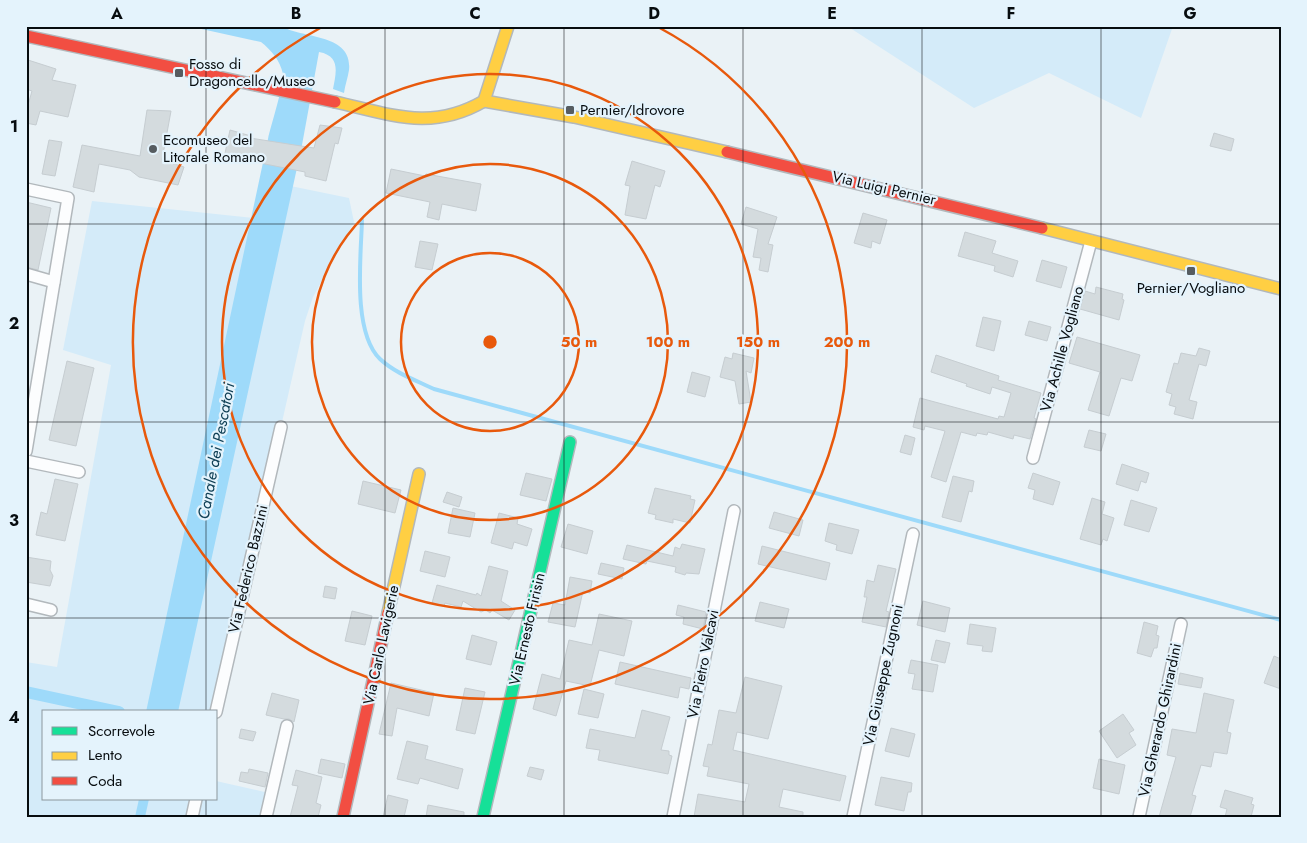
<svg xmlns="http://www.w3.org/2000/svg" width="1307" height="843" font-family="Jost,sans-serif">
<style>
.green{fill:#d4ebf9}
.water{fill:#9edafa}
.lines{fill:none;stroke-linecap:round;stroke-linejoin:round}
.stream{stroke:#9edafa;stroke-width:4}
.canal{stroke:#9edafa;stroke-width:12}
.building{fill:#d4dbde;stroke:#c6cdd1}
.street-casing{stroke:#b2b8bc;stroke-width:14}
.fast-casing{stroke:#b2b8bc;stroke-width:14}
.slow-casing{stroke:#b2b8bc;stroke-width:14}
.jam-casing{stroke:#b2b8bc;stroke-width:14}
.street{stroke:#fcfdfe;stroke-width:11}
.fast{stroke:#16e098;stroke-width:11}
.slow{stroke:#ffcf43;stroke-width:11}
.jam{stroke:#f24e42;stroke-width:11}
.grid{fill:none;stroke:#070c0f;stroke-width:1;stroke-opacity:0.55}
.ring{fill:none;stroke:#e8590c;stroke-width:2.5}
.poi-dot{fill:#565c60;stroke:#e4f3fc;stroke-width:2}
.labels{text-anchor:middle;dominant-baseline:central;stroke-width:4.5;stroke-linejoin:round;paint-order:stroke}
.poi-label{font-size:15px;fill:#070c0f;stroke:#e4f3fc;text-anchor:start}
.street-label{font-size:15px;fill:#070c0f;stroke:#e4f3fc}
.water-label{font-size:16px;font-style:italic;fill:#104056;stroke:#e4f3fc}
.centre{fill:#e8590c;stroke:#e4f3fc;stroke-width:2.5}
.ring-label{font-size:15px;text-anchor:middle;font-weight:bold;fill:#e8590c;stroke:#e4f3fc;stroke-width:4.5;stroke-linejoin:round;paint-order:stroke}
.neatline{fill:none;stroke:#070c0f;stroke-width:2}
.grid-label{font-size:16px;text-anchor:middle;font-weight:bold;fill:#070c0f}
</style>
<rect width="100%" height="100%" fill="#eaf2f6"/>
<g class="green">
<polygon points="847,26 1173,26 1141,118 1049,73 974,108"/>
<polygon points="271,182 349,198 354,222 313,297 305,321 216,712 44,712 44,799 216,799 216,781 269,793 263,817 26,817 26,662 57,667 111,365 63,350 92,201 263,219"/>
</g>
<g class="water">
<path d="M188,26h93c21,13 72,7 68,44 -1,7 -4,15 -5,23l-11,-4c3,-16 8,-33 -14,-37l-17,93 -124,567h-32l122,-573c3,-14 16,-54 15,-65 -3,-14 -12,-24 -22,-32z"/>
<polygon points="139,799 149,799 145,817 135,817"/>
</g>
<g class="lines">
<path class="stream" d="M362,220c-1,36 -10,112 18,139 15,14 35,21 54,30l847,231"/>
<polyline class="canal" points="26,692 119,712"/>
</g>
<g class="building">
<polygon points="28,60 56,69 52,80 76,85 68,117 40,111 36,125 26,123 26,112 32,91 26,89 26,66"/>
<polygon points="147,110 171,111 162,160 184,167 178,185 139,177 130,170 99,164 94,192 73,187 82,145 140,156"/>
<polygon points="320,125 342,128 338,144 335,143 326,181 305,176 305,172 245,160 245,163 224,158 230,130 251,136 250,138 314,148"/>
<polygon points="1214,133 1234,139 1231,151 1210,146"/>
<polygon points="49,140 62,142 55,176 42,174"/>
<polygon points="632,161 665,171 660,187 655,185 646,219 625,215 630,186 625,185"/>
<polygon points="391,169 425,176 426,174 481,184 476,211 442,204 439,220 427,217 430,202 386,193"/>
<polygon points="26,202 51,208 38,270 26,267"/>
<polygon points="746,207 777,217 768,244 773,245 768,272 759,270 761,258 753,257 758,229 741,224"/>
<polygon points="863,213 887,220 880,244 872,241 871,248 854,243"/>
<polygon points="965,232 996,241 992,253 1018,261 1013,277 994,271 995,266 958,256"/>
<polygon points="420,241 438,244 432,270 415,267"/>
<polygon points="1042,260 1067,267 1061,288 1036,281"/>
<polygon points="1096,287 1123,294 1122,299 1124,300 1119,320 1080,309 1085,291 1095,294"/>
<polygon points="983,317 1001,321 994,351 976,346"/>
<polygon points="1029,321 1051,327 1047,341 1025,335"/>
<polygon points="1077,337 1140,355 1132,381 1121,378 1109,416 1088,410 1100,372 1069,363"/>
<polygon points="1199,348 1210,351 1206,366 1199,364 1189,400 1197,402 1193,419 1174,414 1176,407 1169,405 1172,394 1166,392 1174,363 1178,364 1181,353 1196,356"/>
<polygon points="733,353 754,358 751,373 746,371 751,402 739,404 735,381 720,377 725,357 732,359"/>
<polygon points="936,355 999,376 998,380 1041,393 1034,418 1036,419 1030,439 1014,435 1013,439 988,432 987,435 977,433 976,436 961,432 946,482 931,477 945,431 925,426 924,430 913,427 920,398 998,419 999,416 1004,417 1011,393 992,387 990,394 966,386 967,384 931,372"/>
<polygon points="67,361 94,368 76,446 49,440"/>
<polygon points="692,372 710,377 705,397 687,392"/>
<polygon points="1089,430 1106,434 1101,451 1084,447"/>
<polygon points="905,435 915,438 911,455 900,452"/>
<polygon points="1122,464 1149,473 1146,483 1141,481 1138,491 1116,484"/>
<polygon points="526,473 552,479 546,501 520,495"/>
<polygon points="1033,473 1060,482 1053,505 1033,499 1035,490 1028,488"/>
<polygon points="953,476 974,481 972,492 969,491 961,522 942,517"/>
<polygon points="55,479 78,484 65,541 36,535 41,512 47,514"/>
<polygon points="363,481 401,490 395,513 358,504"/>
<polygon points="655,488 691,496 690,499 695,500 690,523 673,519 673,523 655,519 656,515 648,513"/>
<polygon points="447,492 462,497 459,507 443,502"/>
<polygon points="1092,498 1105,502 1102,514 1114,518 1107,541 1103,539 1101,545 1080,539"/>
<polygon points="1131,500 1157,508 1149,532 1124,525"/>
<polygon points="453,508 475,513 470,537 448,533"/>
<polygon points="774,512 803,520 799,536 769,528"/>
<polygon points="499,513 518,518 517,524 532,529 527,546 514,542 512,549 491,543"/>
<polygon points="829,523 859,530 852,554 836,550 837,545 825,541"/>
<polygon points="568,524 593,531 587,554 561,547"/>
<polygon points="682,544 705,549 699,574 686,573 685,575 675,572 676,567 647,561 646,564 623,559 627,545 673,556 675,547 680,549"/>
<polygon points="762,546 830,563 826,580 758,564"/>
<polygon points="425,551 450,557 445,577 420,571"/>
<polygon points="26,557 51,561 50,570 53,576 50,586 26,582"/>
<polygon points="601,563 624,568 622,579 598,574"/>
<polygon points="878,565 896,569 886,611 889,612 886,627 862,622 867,597 864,597 867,580 874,582"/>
<polygon points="489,566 508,571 501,601 515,610 509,620 492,610 490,613 486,610 481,612 463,601 461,607 445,603 444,606 432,603 437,585 476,595 477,593 481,596"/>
<polygon points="570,577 592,581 590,593 583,591 575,627 548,622 553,603 565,605"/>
<polygon points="325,586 337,588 335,599 323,597"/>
<polygon points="923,601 950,608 945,632 917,625"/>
<polygon points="760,602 789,609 784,628 755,621"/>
<polygon points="678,605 706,612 703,629 683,624 684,617 676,615"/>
<polygon points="352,611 372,616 365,645 345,641"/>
<polygon points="599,614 632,621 624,656 599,650 590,686 566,681 556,716 533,709 542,674 560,679 569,640 592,645"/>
<polygon points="1144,622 1158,626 1156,635 1159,636 1157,648 1154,648 1151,657 1137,653"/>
<polygon points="970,624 996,628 992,652 982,651 983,646 967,644"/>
<polygon points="472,635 497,642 491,665 466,659"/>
<polygon points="936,640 950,643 945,663 931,660"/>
<polygon points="1274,656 1281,659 1281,689 1264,683"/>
<polygon points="911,660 938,665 933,692 912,689 915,674 908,673"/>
<polygon points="620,662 691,678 689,689 680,687 678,698 615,684"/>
<polygon points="1180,673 1203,678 1201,688 1178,684"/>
<polygon points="745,677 782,686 768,739 737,732 733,750 846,776 840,801 783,789 779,807 803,812 803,817 694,817 698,794 745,802 749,784 707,776 709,767 703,766 708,744 712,745 719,710 736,713"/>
<polygon points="391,683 434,693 429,716 397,708 392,736 379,734"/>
<polygon points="465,688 485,692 475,734 456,730"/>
<polygon points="584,689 604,694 598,718 578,714"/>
<polygon points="272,693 299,700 294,722 289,719 284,719 266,715"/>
<polygon points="1204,693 1234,700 1227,732 1231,733 1227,754 1214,752 1211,767 1201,765 1192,795 1196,796 1190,817 1159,817 1176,757 1167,755 1172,729 1196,733"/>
<polygon points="642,710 670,717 661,750 669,751 669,755 672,756 668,774 598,760 600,750 586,748 590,729 635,738"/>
<polygon points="1123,714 1134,730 1129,733 1136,745 1117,758 1099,731"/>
<polygon points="891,728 915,734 909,757 885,751"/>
<polygon points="241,729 256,732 253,741 239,738"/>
<polygon points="407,741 428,746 425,759 463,769 458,789 420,778 418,784 397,779"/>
<polygon points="321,759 345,764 342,778 318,773"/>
<polygon points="1099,759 1125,765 1119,794 1093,788"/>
<polygon points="530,767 544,770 541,780 527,776"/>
<polygon points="249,769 268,773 265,787 239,781 241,772 248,773"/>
<polygon points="296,770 322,777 316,803 321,805 318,817 290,817 298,786 292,785"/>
<polygon points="881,777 912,783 911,792 908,792 904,811 875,805"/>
<polygon points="1225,790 1253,798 1251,804 1254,805 1251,817 1225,817 1227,809 1220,807"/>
<polygon points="388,795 408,800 404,817 383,817"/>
<polygon points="428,805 464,812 464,817 426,817"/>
</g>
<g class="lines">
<g class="street-casing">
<g id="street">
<polyline points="26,189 68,198 26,451"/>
<polyline points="26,274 54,282"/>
<polyline points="1033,458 1091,241"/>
<polyline points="26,461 79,472"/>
<polyline points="26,604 51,610"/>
<polyline points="216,712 281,427"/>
<polyline points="192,817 196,799"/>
<polyline points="266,817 287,726"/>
<polyline points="673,817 734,511"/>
<polyline points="853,817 913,534"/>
<polyline points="1139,817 1181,624"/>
</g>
</g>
<g class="fast-casing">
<polyline id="fast" points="483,817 570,442"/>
</g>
<g class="slow-casing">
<g id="slow">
<polyline points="484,101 574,117 727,152"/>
<path d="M335,102c55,12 96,30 149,-1l24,-75"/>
<polyline points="1042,228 1281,289"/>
<polyline points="388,613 419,474"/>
</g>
</g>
<g class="jam-casing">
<g id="jam">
<polyline points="26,36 335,102"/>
<polyline points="727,152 1042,228"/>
<polyline points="343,817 388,613"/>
</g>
</g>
<use href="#street" class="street"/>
<use href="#fast" class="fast"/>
<use href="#slow" class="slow"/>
<use href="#jam" class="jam"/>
</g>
<path class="grid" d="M206,26v686M385,26v791M564,26v791M743,26v791M922,26v791M1101,26v791M26,224h1255M26,422h1255M26,618h1255M206,799v18"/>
<g class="ring">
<circle cx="490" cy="342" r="89"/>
<circle cx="490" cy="342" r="178"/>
<circle cx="490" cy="342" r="268"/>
<path d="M658 27A357 357 0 1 1 322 27"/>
</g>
<g class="poi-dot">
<rect x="174" y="68" width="10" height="10" rx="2.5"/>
<rect x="565" y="105" width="10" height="10" rx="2.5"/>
<circle cx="153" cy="149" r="5"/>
<rect x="1186" y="266" width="10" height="10" rx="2.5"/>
</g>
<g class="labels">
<g class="poi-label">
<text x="189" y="64">Fosso di<tspan x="189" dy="17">Dragoncello/Museo</tspan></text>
<text x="580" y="110">Pernier/Idrovore</text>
<text x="163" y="140">Ecomuseo del<tspan x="163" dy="17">Litorale Romano</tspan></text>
<text x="1191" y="288" text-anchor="middle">Pernier/Vogliano</text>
</g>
<g class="street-label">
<text transform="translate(884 188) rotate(13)">Via Luigi Pernier</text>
<text transform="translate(1062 349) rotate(-75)">Via Achille Vogliano</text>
<text transform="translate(248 569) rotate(-77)">Via Federico Bazzini</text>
<text transform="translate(527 629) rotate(-77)">Via Ernesto Firisin</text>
<text transform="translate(381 645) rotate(-78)">Via Carlo Lavigerie</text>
<text transform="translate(703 664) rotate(-79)">Via Pietro Valcavi</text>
<text transform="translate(883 675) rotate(-78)">Via Giuseppe Zugnoni</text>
<text transform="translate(1160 720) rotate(-78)">Via Gherardo Ghirardini</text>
</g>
<g class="water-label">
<text transform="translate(216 451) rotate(-79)">Canale dei Pescatori</text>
</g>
</g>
<circle cx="490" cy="342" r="8" class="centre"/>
<g class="ring-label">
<text x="579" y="347">50 m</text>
<text x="668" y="347">100 m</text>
<text x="758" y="347">150 m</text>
<text x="847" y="347">200 m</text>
</g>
<rect width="1307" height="843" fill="none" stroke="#e4f3fc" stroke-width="55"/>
<rect x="42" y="710" width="175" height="90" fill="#e4f3fc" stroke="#8c979d"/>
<rect x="52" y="727" width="25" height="8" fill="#16e098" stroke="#8c979d"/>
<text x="88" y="736" font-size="15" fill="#070c0f">Scorrevole</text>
<rect x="52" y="752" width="25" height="8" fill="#ffcf43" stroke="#8c979d"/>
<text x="88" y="760" font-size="15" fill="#070c0f">Lento</text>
<rect x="52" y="777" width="25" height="8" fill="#f24e42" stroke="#8c979d"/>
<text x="88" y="786" font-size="15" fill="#070c0f">Coda</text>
<rect x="28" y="28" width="1252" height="788" class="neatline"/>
<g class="grid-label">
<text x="117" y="19">A</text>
<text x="296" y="19">B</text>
<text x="475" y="19">C</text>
<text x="654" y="19">D</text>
<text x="832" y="19">E</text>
<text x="1011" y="19">F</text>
<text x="1190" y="19">G</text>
<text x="14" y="132">1</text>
<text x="14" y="329">2</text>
<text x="14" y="526">3</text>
<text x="14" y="723">4</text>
</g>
</svg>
